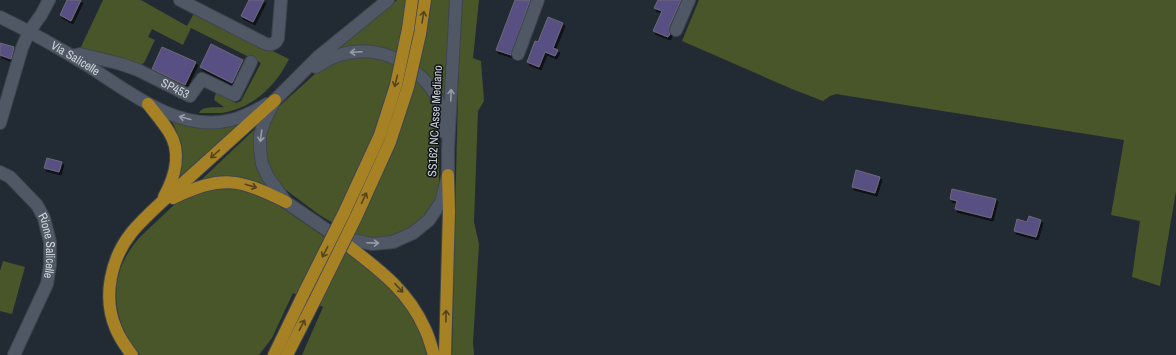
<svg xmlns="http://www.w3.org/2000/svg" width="1176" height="355" font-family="'Archivo Narrow',sans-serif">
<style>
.green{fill:#495629}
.building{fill:#594f82;stroke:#6c6a79;filter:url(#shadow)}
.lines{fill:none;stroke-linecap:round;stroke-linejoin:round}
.minor-casing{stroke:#3e454e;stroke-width:14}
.highway-casing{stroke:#3e454e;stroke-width:14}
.minor{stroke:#4f5864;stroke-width:12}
.highway{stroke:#a78225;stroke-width:12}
.highway-bridge-casing{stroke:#3e454e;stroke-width:14;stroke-linecap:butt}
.highway-bridge{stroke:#a78225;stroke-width:12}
.oneway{stroke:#53441d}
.oneway2{stroke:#969da6}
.labels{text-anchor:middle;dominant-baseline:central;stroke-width:3;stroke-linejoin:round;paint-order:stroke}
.street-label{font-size:12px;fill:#d0d5dc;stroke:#0f1217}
</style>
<defs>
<filter id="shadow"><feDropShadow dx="2" dy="3" stdDeviation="0" flood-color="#0009"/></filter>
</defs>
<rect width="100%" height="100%" fill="#222a34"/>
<g class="green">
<path d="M103,0h38l46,26 6,-11 5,-1 91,45c-13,27 -37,50 -68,54 -7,0 -14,0 -22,0 3,-8 17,-5 25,-6l-10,-7 2,-8 20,11 5,-2 20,-38 -70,-35 -8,17 -31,-16 -4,8 7,3 -11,23 -5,2 -59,-16z"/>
<path d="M397,0h53l-2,106h-2c-10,-27 -28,-46 -55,-55h-60z"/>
<polygon points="460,0 479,0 473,58 481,61 484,101 478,111 474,222 479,244 473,343 474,355 452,355"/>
<polygon points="699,0 1176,0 1176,191 1160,286 1132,277 1140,221 1111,215 1124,140 836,94 830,96 823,101 792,89 682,41"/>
<polygon points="348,57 376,57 391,61 421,82 433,101 439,120 439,189 437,198 429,213 402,235 377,240 360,236 342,228 321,216 286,190 275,179 267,166 264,147 265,131 274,111 316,73 328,65"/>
<path d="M172,121l23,6 44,-3v1l-59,52c4,-20 1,-37 -8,-56z"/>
<polygon points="255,129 256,131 266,186 246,179 200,181"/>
<path d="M229,186l39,12 110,76 22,23 16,23 14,35h-128l21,-48 -30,-14 -21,45 -13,17h-119c-26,-29 -33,-71 -10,-105 7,-11 17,-20 27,-29 10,-9 20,-21 33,-27 12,-5 27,-6 39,-8z"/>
<polygon points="3,261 25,267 12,314 0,311 0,271"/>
</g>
<g class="building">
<polygon points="67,0 81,0 71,21 60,15"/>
<polygon points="249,0 264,0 253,22 241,16"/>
<polygon points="515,0 530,0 511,55 496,50"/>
<polygon points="658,0 681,0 669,27 670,34 668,37 653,31 662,11 654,8"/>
<polygon points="548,17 563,23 553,48 558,50 555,56 545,52 539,67 527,62 535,41 538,42"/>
<polygon points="0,43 14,47 11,59 0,55"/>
<polygon points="211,44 243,60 232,83 200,67"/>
<polygon points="162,47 196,62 185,85 152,69"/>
<polygon points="47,158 62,162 59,172 44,168"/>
<polygon points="856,170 880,177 875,193 852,187"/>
<polygon points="952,189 996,199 991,218 955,209 957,201 950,199"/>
<polygon points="1029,216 1041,220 1036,237 1014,231 1017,219 1027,222"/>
</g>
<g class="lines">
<g class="minor-casing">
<g id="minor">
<path d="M180,0l84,43c6,3 12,1 14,-5l3,-38"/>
<polyline points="388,0 318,57 275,100 264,122 260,135 260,149 262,164 268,177 286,202 337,237 372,244 393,242 413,233 429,220 441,202 448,175 448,149 456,0"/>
<path id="s1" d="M0,17c31,15 61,32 90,50 40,26 90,66 141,53 13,-3 24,-9 36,-16"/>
<polyline points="676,30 689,0"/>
<polyline points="518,54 538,0"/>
<path id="s2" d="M72,56l8,-2 41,10 17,6 52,26 12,-17 33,16 16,-33"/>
<path d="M316,67c31,-22 69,-21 98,4 9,7 17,15 22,25 6,10 6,25 8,36"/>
<polyline points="0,123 22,48 29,32 41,15 49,0"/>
<path id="s3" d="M0,172l10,5 27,28 7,13 6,24v23l-3,19 -33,71"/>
</g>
</g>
<g class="highway-casing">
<g id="highway">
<polyline points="408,29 412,0"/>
<polyline points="420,34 425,0"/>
<path d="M148,104c7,9 15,18 21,28 13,20 6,45 -5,65"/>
<path d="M173,198c49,-23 65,-20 113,4"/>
<path d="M337,237c35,28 69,49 88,92 4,8 6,17 9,26"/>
<path d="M132,355c-6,-8 -12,-16 -16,-26 -14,-32 -5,-71 16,-97 17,-20 40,-39 60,-57 28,-25 55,-50 83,-75"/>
<polyline points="274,355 305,291"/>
<polyline points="287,355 317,296"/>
<polyline points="445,355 449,211 448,175"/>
</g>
</g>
<use href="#minor" class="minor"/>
<use href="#highway" class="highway"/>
<g class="highway-bridge-casing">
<g id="highway-bridge">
<polyline points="305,291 344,213 380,135 396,85 408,29"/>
<polyline points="317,296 356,217 390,142 408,87 420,34"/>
</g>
</g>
<use href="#highway-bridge" class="highway-bridge"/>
</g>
<defs><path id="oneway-shaft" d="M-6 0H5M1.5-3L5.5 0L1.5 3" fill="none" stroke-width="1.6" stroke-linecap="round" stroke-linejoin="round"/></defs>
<g class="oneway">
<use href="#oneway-shaft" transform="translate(423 17) rotate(-81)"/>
<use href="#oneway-shaft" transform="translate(396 81) rotate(104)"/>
<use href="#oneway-shaft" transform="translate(215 154) rotate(138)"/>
<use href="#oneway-shaft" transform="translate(251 186) rotate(16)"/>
<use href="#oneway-shaft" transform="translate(364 198) rotate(-65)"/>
<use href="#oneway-shaft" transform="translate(325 252) rotate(117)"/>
<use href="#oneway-shaft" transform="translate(399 288) rotate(47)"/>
<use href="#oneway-shaft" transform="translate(446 316) rotate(-89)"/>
<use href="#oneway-shaft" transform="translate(302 325) rotate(-63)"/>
</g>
<g class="oneway2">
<use href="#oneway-shaft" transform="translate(356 52) rotate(177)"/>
<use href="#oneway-shaft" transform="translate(451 95) rotate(-88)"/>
<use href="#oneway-shaft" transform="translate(185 118) rotate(-165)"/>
<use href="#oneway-shaft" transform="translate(261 136) rotate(97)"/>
<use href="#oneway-shaft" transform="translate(373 243) rotate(2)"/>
</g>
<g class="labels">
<g class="street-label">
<text stroke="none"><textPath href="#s1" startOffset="86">Via Salicelle</textPath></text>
<text stroke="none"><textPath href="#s2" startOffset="110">SP453</textPath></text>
<text transform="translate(435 121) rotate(-87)">SS162 NC Asse Mediano</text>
<text stroke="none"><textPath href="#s3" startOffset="93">Rione Salicelle</textPath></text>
</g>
</g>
</svg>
